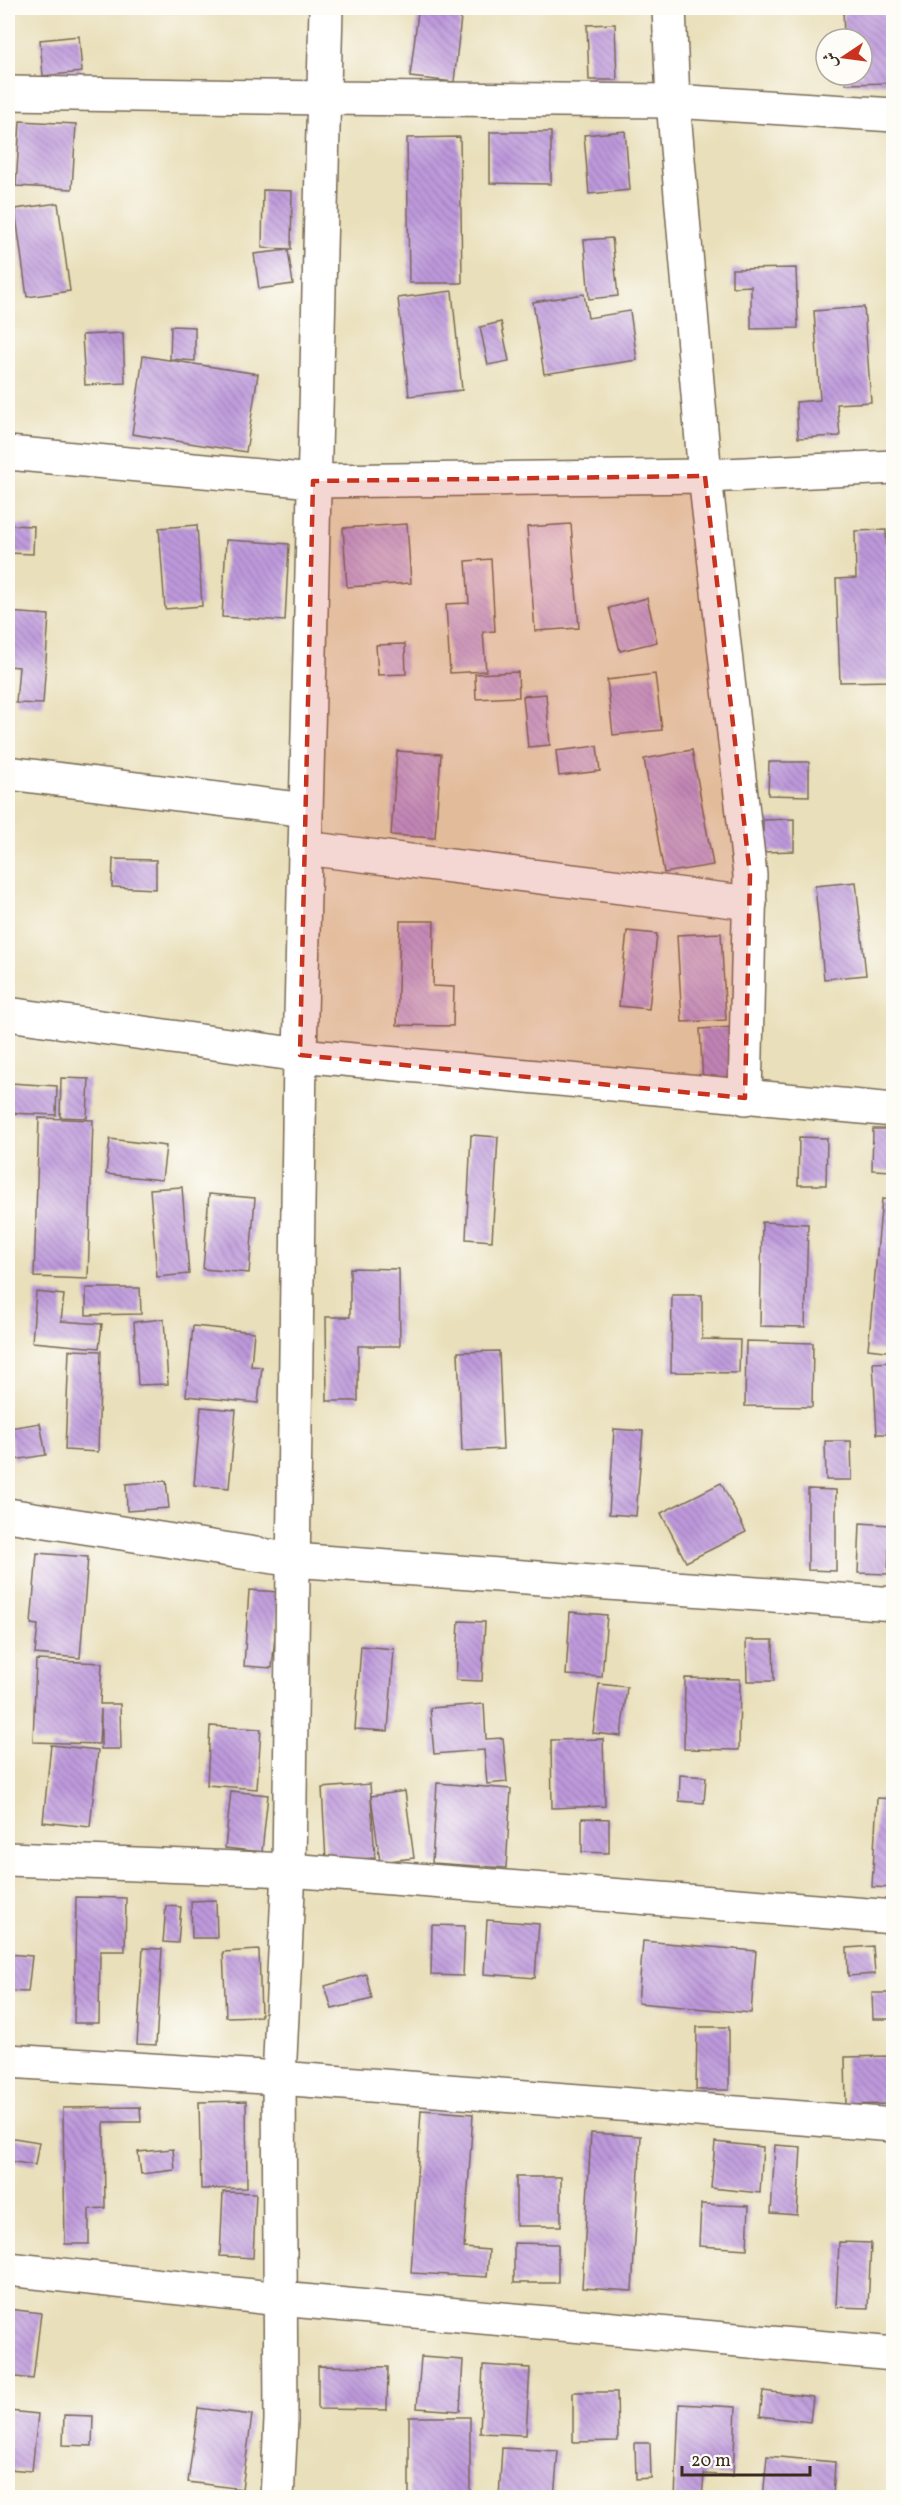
<svg xmlns="http://www.w3.org/2000/svg" width="901" height="2505" font-family="Vollkorn,Amiri,serif">
<style>
.building{fill:url(#building-back-hatch)}
.lines{fill:none;stroke-linecap:round;stroke-linejoin:round}
.street-casing{stroke:#786955;stroke-width:36}
.street{stroke:#fff;stroke-width:33}
.marked{fill:#c8321e;fill-opacity:0.2;stroke:#c8321e;stroke-width:4.5;stroke-dasharray:12 8;stroke-linejoin:round}
</style>
<defs>
<pattern id="building-back-hatch" width="6" height="6" patternUnits="userSpaceOnUse" patternTransform="scale(1.5)"><rect width="6" height="6" fill="#be99dc"/><path d="M-1 5l2 2M0 0l6 6M5-1l2 2" fill="none" stroke="#9c7db2"/></pattern>
</defs>
<rect width="100%" height="100%" fill="#fdfcf7"/>
<filter id="ink" filterUnits="userSpaceOnUse"><feTurbulence type="fractalNoise" baseFrequency=".0167" numOctaves="2"/><feDisplacementMap in="SourceGraphic" scale="12" xChannelSelector="R" yChannelSelector="G"/><feConvolveMatrix kernelMatrix="1 2 1 2 8 2 1 2 1" color-interpolation-filters="sRGB"/></filter>
<filter id="wash" filterUnits="userSpaceOnUse"><feTurbulence type="fractalNoise" baseFrequency=".008" numOctaves="4" result="noise"/><feDisplacementMap in="SourceGraphic" scale="24" xChannelSelector="R" yChannelSelector="G"/><feGaussianBlur stdDeviation="1.35" result="paint"/><feColorMatrix in="noise" values="0 0 0 0 0 0 0 0 0 0 0 0 0 0 0 0 0 1.4 0 .05"/><feComposite in="paint" operator="in"/></filter>
<g filter="url(#wash)">
<rect width="100%" height="100%" fill="#e9dfba"/>
<g id="blocks">
<g class="building">
<polygon points="843,8 892,8 894,83 846,84 845,75 862,75 862,39 844,39"/>
<polygon points="418,12 461,17 454,82 410,77"/>
<polygon points="615,24 617,80 589,80 587,25"/>
<polygon points="79,36 82,72 43,76 40,40"/>
<polygon points="20,121 76,124 72,189 16,186"/>
<polygon points="625,131 630,190 589,194 584,135"/>
<polygon points="490,132 551,132 551,184 490,183"/>
<polygon points="460,137 462,283 409,283 407,138"/>
<polygon points="263,190 292,191 291,249 262,248"/>
<polygon points="58,203 70,291 27,297 15,209"/>
<polygon points="612,238 618,296 589,299 584,240"/>
<polygon points="288,250 293,284 259,289 254,254"/>
<polygon points="796,268 798,328 751,329 751,286 732,287 732,269"/>
<polygon points="452,291 462,390 409,396 398,298"/>
<polygon points="584,294 588,318 630,311 637,360 544,374 533,302"/>
<polygon points="864,307 871,402 837,404 840,436 798,438 796,402 820,400 814,311"/>
<polygon points="501,322 509,361 488,365 480,327"/>
<polygon points="171,326 195,327 195,361 170,359"/>
<polygon points="123,333 125,383 85,385 82,335"/>
<polygon points="143,356 258,374 246,452 132,434"/>
<polygon points="407,524 411,583 347,587 343,528"/>
<polygon points="571,524 579,628 535,631 527,527"/>
<polygon points="8,525 34,526 33,554 8,553"/>
<polygon points="197,525 202,606 165,609 159,528"/>
<polygon points="886,530 892,681 840,682 836,579 856,578 855,531"/>
<polygon points="226,540 289,544 285,621 222,617"/>
<polygon points="491,559 495,631 483,632 486,671 450,673 446,604 469,603 466,561"/>
<polygon points="647,598 657,642 620,651 609,608"/>
<polygon points="8,612 49,615 43,704 16,703 19,667 8,666"/>
<polygon points="405,644 406,674 378,675 376,645"/>
<polygon points="518,672 519,697 476,699 475,674"/>
<polygon points="655,674 662,730 613,735 607,680"/>
<polygon points="546,694 550,745 528,747 523,696"/>
<polygon points="597,746 600,771 559,776 556,751"/>
<polygon points="692,750 713,865 664,873 644,759"/>
<polygon points="397,751 441,754 435,838 391,835"/>
<polygon points="769,762 809,762 809,796 768,795"/>
<polygon points="794,819 794,851 763,852 763,820"/>
<polygon points="113,859 156,860 156,889 112,887"/>
<polygon points="856,882 866,975 824,979 815,886"/>
<polygon points="400,921 434,921 433,986 454,987 453,1026 397,1025"/>
<polygon points="627,931 657,934 649,1009 619,1006"/>
<polygon points="721,933 726,1020 682,1022 677,935"/>
<polygon points="734,1027 737,1082 703,1083 700,1029"/>
<polygon points="61,1078 89,1079 87,1118 60,1117"/>
<polygon points="10,1083 57,1086 56,1115 9,1113"/>
<polygon points="39,1118 93,1120 88,1279 34,1277"/>
<polygon points="873,1129 894,1129 894,1171 872,1170"/>
<polygon points="471,1135 498,1137 492,1241 466,1239"/>
<polygon points="799,1137 827,1138 826,1185 798,1185"/>
<polygon points="110,1139 166,1146 162,1180 106,1174"/>
<polygon points="182,1187 189,1274 157,1277 150,1189"/>
<polygon points="209,1194 255,1198 249,1273 203,1269"/>
<polygon points="882,1199 894,1200 894,1352 868,1349"/>
<polygon points="762,1222 808,1224 805,1327 760,1326"/>
<polygon points="350,1268 399,1269 400,1346 358,1346 358,1401 327,1401 326,1317 350,1317"/>
<polygon points="86,1288 140,1288 141,1314 86,1315"/>
<polygon points="36,1292 64,1295 61,1321 102,1324 99,1348 32,1342"/>
<polygon points="672,1295 702,1295 702,1339 740,1340 739,1373 671,1372"/>
<polygon points="164,1319 168,1384 138,1385 134,1322"/>
<polygon points="193,1326 254,1332 251,1366 262,1367 258,1403 186,1396"/>
<polygon points="746,1341 813,1343 812,1407 745,1406"/>
<polygon points="69,1350 101,1351 98,1452 65,1450"/>
<polygon points="499,1351 503,1449 462,1451 458,1352"/>
<polygon points="894,1362 894,1434 877,1434 873,1363"/>
<polygon points="201,1407 236,1410 229,1488 194,1485"/>
<polygon points="40,1423 46,1455 14,1460 9,1428"/>
<polygon points="614,1429 643,1431 636,1516 609,1514"/>
<polygon points="825,1441 851,1441 852,1480 826,1480"/>
<polygon points="166,1481 169,1508 127,1511 126,1484"/>
<polygon points="721,1483 746,1532 686,1562 661,1513"/>
<polygon points="808,1489 836,1490 836,1571 808,1570"/>
<polygon points="860,1523 890,1525 888,1574 858,1573"/>
<polygon points="37,1553 88,1557 80,1658 35,1654 38,1625 31,1624"/>
<polygon points="249,1590 279,1592 272,1668 244,1666"/>
<polygon points="570,1612 607,1615 602,1677 566,1675"/>
<polygon points="459,1621 485,1622 482,1681 456,1680"/>
<polygon points="746,1640 773,1640 774,1681 747,1681"/>
<polygon points="361,1646 394,1649 388,1731 355,1729"/>
<polygon points="36,1660 102,1663 100,1704 120,1704 121,1749 101,1749 101,1709 99,1744 33,1742"/>
<polygon points="685,1678 740,1679 739,1750 684,1749"/>
<polygon points="599,1684 627,1687 621,1736 593,1733"/>
<polygon points="484,1704 486,1739 503,1738 507,1782 487,1784 484,1750 434,1754 430,1708"/>
<polygon points="210,1726 261,1729 257,1789 207,1785"/>
<polygon points="603,1739 605,1806 552,1808 551,1740"/>
<polygon points="51,1745 98,1750 90,1827 43,1822"/>
<polygon points="680,1775 706,1777 704,1803 679,1801"/>
<polygon points="437,1783 511,1789 506,1868 432,1863"/>
<polygon points="370,1784 375,1858 326,1861 322,1788"/>
<polygon points="231,1791 268,1795 262,1852 225,1848"/>
<polygon points="405,1791 414,1858 380,1862 371,1796"/>
<polygon points="877,1798 894,1799 894,1888 872,1887"/>
<polygon points="582,1818 609,1819 609,1853 582,1852"/>
<polygon points="76,1897 126,1898 125,1951 100,1951 99,2023 74,2023"/>
<polygon points="216,1900 217,1938 192,1938 191,1901"/>
<polygon points="166,1906 181,1907 178,1943 163,1942"/>
<polygon points="487,1920 539,1924 535,1978 484,1974"/>
<polygon points="432,1925 465,1926 463,1976 431,1975"/>
<polygon points="643,1941 756,1951 751,2013 638,2003"/>
<polygon points="873,1946 875,1974 848,1976 847,1948"/>
<polygon points="143,1948 162,1949 156,2045 137,2044"/>
<polygon points="259,1950 261,2016 226,2017 223,1952"/>
<polygon points="8,1954 32,1956 28,1992 8,1991"/>
<polygon points="366,1974 372,1999 332,2009 325,1986"/>
<polygon points="872,1993 894,1993 894,2019 873,2019"/>
<polygon points="697,2027 729,2027 729,2090 696,2090"/>
<polygon points="891,2056 891,2104 846,2105 845,2057"/>
<polygon points="246,2101 247,2188 201,2189 199,2102"/>
<polygon points="140,2107 141,2122 104,2122 105,2208 89,2209 89,2244 65,2244 63,2108"/>
<polygon points="421,2110 473,2114 464,2248 489,2250 487,2277 411,2273"/>
<polygon points="591,2133 641,2136 632,2291 582,2288"/>
<polygon points="8,2137 39,2142 35,2165 8,2161"/>
<polygon points="715,2142 763,2147 760,2193 711,2188"/>
<polygon points="775,2145 801,2147 797,2215 771,2213"/>
<polygon points="173,2149 175,2170 141,2174 138,2152"/>
<rect x="516" y="2177" width="45" height="49"/>
<polygon points="223,2192 256,2193 253,2258 220,2256"/>
<polygon points="701,2204 749,2206 747,2249 699,2246"/>
<polygon points="839,2242 871,2243 868,2308 836,2307"/>
<polygon points="514,2243 558,2244 558,2283 514,2283"/>
<polygon points="8,2309 41,2313 33,2379 8,2376"/>
<polygon points="421,2357 463,2360 460,2411 417,2408"/>
<polygon points="483,2365 530,2368 526,2435 480,2433"/>
<polygon points="318,2366 388,2367 387,2410 318,2409"/>
<polygon points="763,2391 813,2397 810,2422 760,2416"/>
<polygon points="573,2392 617,2392 618,2441 573,2442"/>
<polygon points="679,2404 736,2407 733,2476 704,2474 702,2498 675,2498"/>
<polygon points="198,2408 252,2415 242,2489 188,2482"/>
<polygon points="9,2411 38,2414 32,2471 8,2469"/>
<polygon points="64,2415 93,2416 92,2446 63,2445"/>
<rect x="409" y="2417" width="61" height="81"/>
<polygon points="635,2443 650,2443 651,2478 636,2479"/>
<polygon points="502,2448 558,2451 554,2498 499,2498"/>
<polygon points="767,2456 835,2462 833,2498 763,2498"/>
</g>
</g>
</g>
<g filter="url(#ink)">
<use href="#blocks" fill-opacity="0" stroke="#786955" stroke-width="1.5"/>
<g class="lines">
<g class="street-casing">
<g id="street">
<polyline points="669,8 673,101 705,476 750,875 745,1098"/>
<polyline points="8,93 325,98 673,101 894,115"/>
<polyline points="8,453 313,481 705,476 894,467"/>
<polyline points="8,773 306,810"/>
<polyline points="305,848 750,903"/>
<polyline points="8,1014 300,1055 894,1110"/>
<polyline points="8,1515 293,1560 894,1604"/>
<polyline points="8,1859 289,1870 894,1917"/>
<polyline points="8,2061 279,2078 894,2125"/>
<polyline points="8,2269 280,2299 894,2354"/>
<polyline points="277,2498 281,2420 279,2078 289,1870 300,1055 326,8"/>
</g>
</g>
<use href="#street" class="street"/>
</g>
</g>
<path class="marked" d="M705,476l45,399 -5,223 -445,-43 13,-574z"/>
<rect width="901" height="2505" fill="none" stroke="#fdfcf7" stroke-width="30"/>
<g transform="translate(844 57) rotate(257)"><circle r="28" fill="#fdfcf7" stroke="#afa8a0" stroke-width="1.5"/>
<path d="M0-4.5L10 22L0 15L-10 22Z" fill="#c8321e"/>
<text y="-9" font-size="16" font-weight="bold" text-anchor="middle" fill="#3b2a1e">ش</text>
</g>
<path d="M682 2466v9h128v-9" fill="none" stroke="#3b2a1e" stroke-width="3"/>
<text x="691" y="2466" font-size="18" fill="#3b2a1e" stroke="#fdfcf7" stroke-width="4.5" paint-order="stroke">20 m</text>
</svg>
